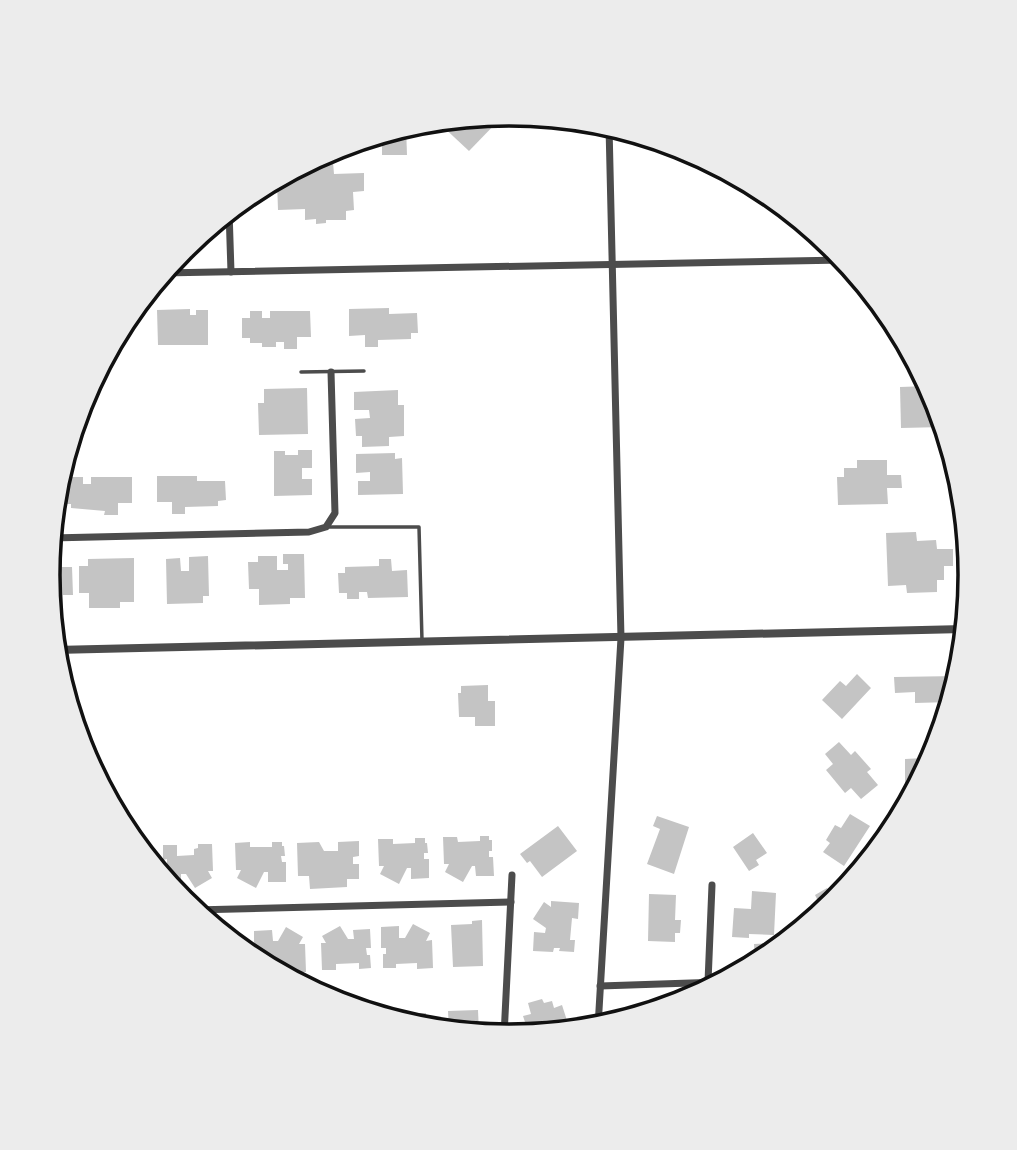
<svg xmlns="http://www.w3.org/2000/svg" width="1017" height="1150" font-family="Barlow,sans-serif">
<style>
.building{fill:#c4c4c4}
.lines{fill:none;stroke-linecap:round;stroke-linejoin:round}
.service{stroke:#4c4c4c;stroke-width:3.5}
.minor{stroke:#4c4c4c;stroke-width:7}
.tertiary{stroke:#4c4c4c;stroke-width:8}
.rim{fill:none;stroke:#111;stroke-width:3.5}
</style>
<rect width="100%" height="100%" fill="#fff"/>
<g class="building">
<polygon points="494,115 499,120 469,151 439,123 441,120"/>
<polygon points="406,126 407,155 382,155 382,134"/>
<polygon points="333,162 334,174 364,173 364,191 353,192 354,210 346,211 346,220 326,220 326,223 316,224 316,219 305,220 305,209 278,210 277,181 291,181 291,173 308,173 307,163"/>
<polygon points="389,308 389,314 417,313 418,333 411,333 411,339 378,340 378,347 365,347 365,335 349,336 349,309"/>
<polygon points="190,309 190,315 196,315 196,310 208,310 208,345 158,345 157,310"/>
<polygon points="250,311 262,311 262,318 270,318 270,311 310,311 311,337 297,337 297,349 284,349 284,342 276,342 276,347 262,347 262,343 250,343 250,338 242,338 242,318 250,318"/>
<polygon points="928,386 935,399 943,427 901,428 900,387"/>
<polygon points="307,388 308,434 259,435 258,403 264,403 264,389"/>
<polygon points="398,390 398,405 404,405 404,436 389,437 389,446 362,447 362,436 356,436 355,419 370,418 369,410 354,410 354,392"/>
<polygon points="298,450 312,450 312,468 302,468 302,479 312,479 312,495 274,496 274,451 285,451 285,455 298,455"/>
<polygon points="395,453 395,459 402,458 403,494 358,495 358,481 370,481 370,472 356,473 356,454"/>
<polygon points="857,460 887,460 887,475 901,475 902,488 887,488 888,504 838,505 837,477 844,477 844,468 857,468"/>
<polygon points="157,476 197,476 197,481 225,481 226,500 218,501 218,506 185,507 185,514 172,514 172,502 157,502"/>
<polygon points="71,477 83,477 83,484 91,484 91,477 132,477 132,503 118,503 118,515 104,515 105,511 71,508 71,504 63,504 63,484 71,484"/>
<polygon points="916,532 917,541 936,540 937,549 953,549 953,566 944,566 944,580 937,580 937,592 907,593 906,585 888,586 886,533"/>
<polygon points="283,554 304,554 305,598 290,598 290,604 259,605 259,589 249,589 248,562 258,562 258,556 277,556 277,570 288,570 288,564 283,564"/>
<polygon points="208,556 209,596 203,596 203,603 167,604 166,559 180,558 181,571 189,571 189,557"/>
<polygon points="134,558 134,602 120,602 120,608 89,608 89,593 79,593 79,566 88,566 88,559"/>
<polygon points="379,559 391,559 392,571 407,570 408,597 368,598 367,592 359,592 359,599 347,599 347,593 339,593 338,573 345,573 345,567 379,566"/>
<polygon points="49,561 62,561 62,567 72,567 73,595 63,595 63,611 51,611 47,575"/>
<polygon points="857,674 871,688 842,719 822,700 840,681 846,686"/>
<polygon points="958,676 950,702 915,703 915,692 895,693 894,677"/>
<polygon points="488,685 488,701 495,701 495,726 475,726 475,717 459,717 458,693 461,693 461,686"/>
<polygon points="839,742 851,755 855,751 871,769 867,772 878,785 861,799 851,788 845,793 826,770 833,764 825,754"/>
<polygon points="924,755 933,755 918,783 905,783 905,759 924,758"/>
<polygon points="850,814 870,826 844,866 823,852 830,843 826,840 835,825 841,828"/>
<polygon points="657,816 689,827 674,874 647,864 660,829 653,826"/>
<polygon points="558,826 577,851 542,877 530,861 527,863 520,854"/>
<polygon points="753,833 767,853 756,860 759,865 749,871 733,847"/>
<polygon points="480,836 489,836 489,840 492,840 492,851 489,851 489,857 493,857 494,876 476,876 475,866 472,866 463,882 445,872 449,864 444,864 443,837 457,837 458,842 480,841"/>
<polygon points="415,838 425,838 425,843 427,843 428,853 424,853 424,859 429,859 429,878 411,879 411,868 407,868 399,884 380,874 384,866 379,866 378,839 393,839 393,844 415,843"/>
<polygon points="359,841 359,856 353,857 353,864 359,864 359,879 347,879 347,887 310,889 309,876 298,876 297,843 319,842 324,851 338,851 338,842"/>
<polygon points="250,842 250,847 272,847 272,842 282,842 282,846 284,846 285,856 281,856 282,862 286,862 286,882 268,882 268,872 264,872 256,888 237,878 241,870 236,870 235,843"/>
<polygon points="198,844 212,844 213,871 208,871 212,878 195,888 186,874 181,874 181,885 169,885 163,877 163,866 167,866 167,859 163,860 163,845 177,845 177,856 194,855 194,849 198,848"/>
<polygon points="827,888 835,900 823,911 815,895"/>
<polygon points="752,891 776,893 774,935 749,934 749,938 732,937 734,908 751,909"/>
<polygon points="649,894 676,895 675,920 681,920 680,933 675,933 675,942 648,941"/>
<polygon points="551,901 579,903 578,919 572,918 570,940 575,940 574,952 559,951 560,948 554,948 553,952 533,951 534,932 545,933 546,928 533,919 544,902 551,907"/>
<polygon points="482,920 483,966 453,967 451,925 472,924 472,921"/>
<polygon points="413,924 430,933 426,941 432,940 433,968 417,969 417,963 396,964 396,968 383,968 383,954 386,954 386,948 381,948 381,927 399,926 399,938 405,938"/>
<polygon points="340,926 348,939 354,939 353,930 370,929 371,948 366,948 367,955 370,955 371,968 359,969 359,963 336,964 336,970 322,970 321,943 326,943 322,936"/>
<polygon points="286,927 303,937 299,944 305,944 306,972 290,972 290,966 268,967 256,960 256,957 259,957 259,951 254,951 254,931 272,930 273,941 278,941"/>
<polygon points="789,938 765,959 755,959 754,944 773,943 773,939"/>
<polygon points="542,999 544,1003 552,1001 554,1008 562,1005 570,1030 523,1035 520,1027 526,1025 523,1016 531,1014 528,1003"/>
<polygon points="478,1010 479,1033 449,1030 448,1011"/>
<polygon points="411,1013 426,1013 426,1028 377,1015 392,1014 392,1018 411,1018"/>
</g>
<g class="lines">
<g class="service">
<polyline points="301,372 364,371"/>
<polyline points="328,527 419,527 422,641"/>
</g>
<g class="minor">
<polyline points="229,210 231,272"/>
<polyline points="162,273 844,260"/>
<polyline points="51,538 309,532 326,527 335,513 331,372"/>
<polyline points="194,910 511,902"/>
<polyline points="708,982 712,885"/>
<polyline points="600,986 721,982"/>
<polyline points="598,1027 621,638 609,126"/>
<polyline points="504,1036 512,875"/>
</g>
<polyline class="tertiary" points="55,650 964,629"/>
</g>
<path d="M0 0H1017V1150H0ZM60 575a449 449 0 1 1 898 0a449 449 0 1 1-898 0Z" fill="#ececec" fill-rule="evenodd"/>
<path class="rim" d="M60 575a449 449 0 1 1 898 0a449 449 0 1 1-898 0Z"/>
</svg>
